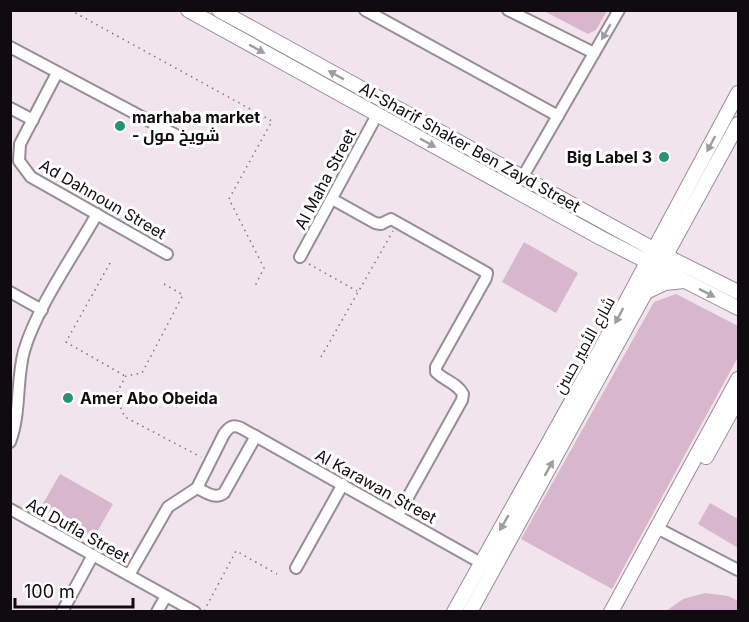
<svg xmlns="http://www.w3.org/2000/svg" width="749" height="622" font-family="Inter,Cairo,sans-serif">
<style>
.green{fill:#d8b6ce}
.lines{fill:none;stroke-linecap:round;stroke-linejoin:round}
.minor-casing{stroke:#988d95;stroke-width:14}
.major-casing{stroke:#988d95;stroke-width:16}
.path{stroke:#7e757b;stroke-width:1.5;stroke-dasharray:1.5 4.5;stroke-linecap:butt}
.minor{stroke:#fff;stroke-width:10}
.major{stroke:#fff;stroke-width:14}
.oneway{fill:#9f9d9f}
.poi-dot{fill:#259374;stroke:#fff;stroke-width:2}
.labels{text-anchor:middle;dominant-baseline:central;stroke-width:6;stroke-linejoin:round;paint-order:stroke}
.poi-label{font-size:16px;font-weight:bold;fill:#0f0b0e;stroke:#fff;text-anchor:start}
.street-label{font-size:16px;fill:#0f0b0e;stroke:#fff}
</style>
<rect width="100%" height="100%" fill="#f1e4ed"/>
<g class="green">
<polygon points="544,11 607,11 596,30 588,34"/>
<polygon points="524,242 578,273 556,313 502,282"/>
<polygon points="676,294 738,326 738,357 612,589 521,539 654,302"/>
<polygon points="60,474 113,504 94,537 41,507"/>
<polygon points="710,503 738,519 738,548 698,524"/>
<polygon points="705,593 728,596 738,601 738,611 666,611 683,599"/>
</g>
<g class="lines">
<g class="minor-casing">
<g id="minor">
<polyline points="365,10 558,116"/>
<polyline points="508,10 594,53"/>
<polyline points="10,47 187,141"/>
<polyline points="57,73 20,144 19,161 31,177 167,254"/>
<polyline points="10,108 33,120"/>
<polyline points="522,178 619,10"/>
<path d="M332,199l43,24 6,1 10,-5 96,54 -1,5 -50,89v5c9,9 21,11 27,22l-1,6 -64,115"/>
<polyline points="300,257 377,115"/>
<polyline points="10,292 42,310"/>
<path d="M256,436l-32,57c-9,7 -18,-1 -27,-5l27,-54c5,-7 9,-10 17,-6l240,135"/>
<path d="M10,442c11,-29 6,-61 14,-91 13,-44 50,-96 73,-137"/>
<polyline points="10,509 195,612"/>
<polyline points="657,528 738,570"/>
<polyline points="296,568 343,484"/>
<polyline points="129,575 168,507 197,488"/>
<polyline points="62,612 93,555"/>
<polyline points="157,612 166,596"/>
</g>
</g>
<g class="major-casing">
<g id="major">
<polyline points="188,10 601,238 738,308"/>
<polyline points="219,10 662,254 738,292"/>
<polyline points="648,291 665,283 684,281"/>
<polyline points="706,457 738,399"/>
<polyline points="454,612 598,354 738,93"/>
<polyline points="470,612 738,124"/>
<polyline points="611,612 738,379"/>
</g>
</g>
<g class="path">
<polyline points="70,10 272,121 229,199 264,268 255,286"/>
<polyline points="110,263 66,342 125,376"/>
<polyline points="309,264 357,291"/>
<polyline points="164,284 183,295 142,373 126,376 115,396 125,417 201,457"/>
<polyline points="321,357 393,231"/>
<polyline points="204,611 236,551 277,574"/>
</g>
<use href="#minor" class="minor"/>
<use href="#major" class="major"/>
</g>
<defs><path id="oneway-solid" d="M-6-.8H1V-3.2L6.5 0L1 3.2V.8H-6Z" transform="scale(1.5)"/></defs>
<g class="oneway">
<use href="#oneway-solid" transform="translate(606 32) rotate(120)"/>
<use href="#oneway-solid" transform="translate(257 49) rotate(29)"/>
<use href="#oneway-solid" transform="translate(336 75) rotate(-151)"/>
<use href="#oneway-solid" transform="translate(428 143) rotate(29)"/>
<use href="#oneway-solid" transform="translate(711 144) rotate(118)"/>
<use href="#oneway-solid" transform="translate(707 293) rotate(27)"/>
<use href="#oneway-solid" transform="translate(619 316) rotate(118)"/>
<use href="#oneway-solid" transform="translate(549 468) rotate(-61)"/>
<use href="#oneway-solid" transform="translate(504 523) rotate(120)"/>
</g>
<g class="poi-dot">
<circle cx="120" cy="126" r="6"/>
<circle cx="664" cy="157" r="6"/>
<circle cx="68" cy="398" r="6"/>
</g>
<g class="labels">
<g class="poi-label">
<text x="132" y="117">marhaba market<tspan x="132" dy="18">- شويخ مول</tspan></text>
<text x="652" y="157" text-anchor="end">Big Label 3</text>
<text x="80" y="398">Amer Abo Obeida</text>
</g>
<g class="street-label">
<text transform="translate(470 147) rotate(29)">Al-Sharif Shaker Ben Zayd Street</text>
<text transform="translate(325 179) rotate(-62)">Al Maha Street</text>
<text transform="translate(103 199) rotate(30)">Ad Dahnoun Street</text>
<text transform="translate(584 345) rotate(-61)">شارع الأمير حسن</text>
<text transform="translate(376 486) rotate(29)">Al Karawan Street</text>
<text transform="translate(78 530) rotate(29)">Ad Dufla Street</text>
</g>
</g>
<rect width="749" height="622" fill="none" stroke="#0f0b0e" stroke-width="24"/>
<path d="M15 598v9h118v-9" fill="none" stroke="#0f0b0e" stroke-width="3"/>
<text x="24" y="598" font-size="18" fill="#0f0b0e" stroke="#ffffff" stroke-width="4.5" paint-order="stroke">100 m</text>
</svg>
